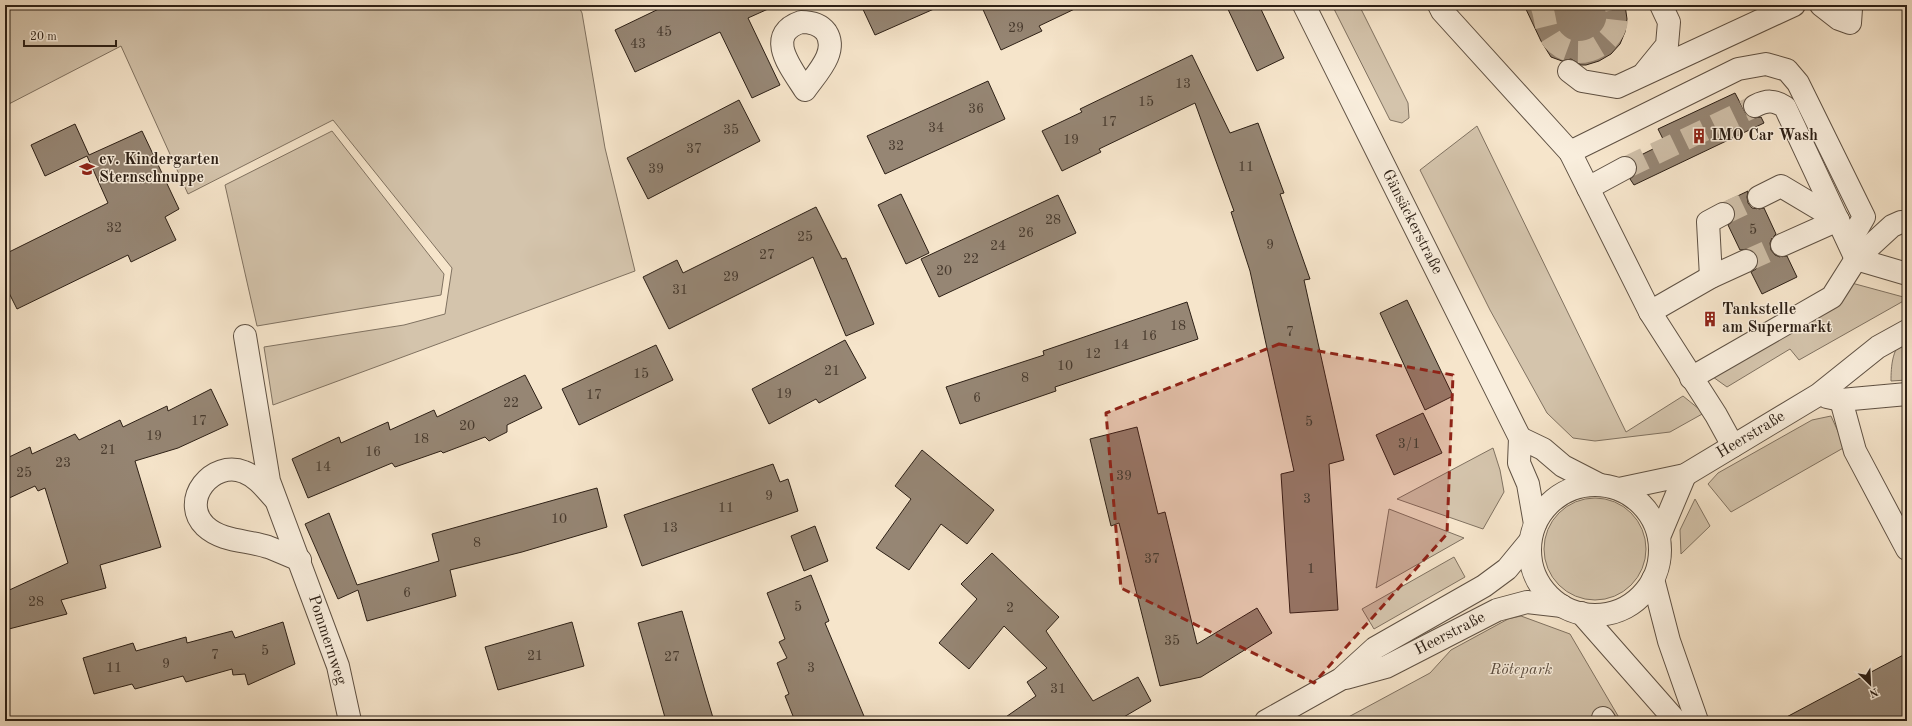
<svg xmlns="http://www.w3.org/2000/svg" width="1912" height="726" font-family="'Old Standard TT',serif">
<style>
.green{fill:#d4c4ac;stroke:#807261}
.building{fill:#968674;stroke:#2d2016}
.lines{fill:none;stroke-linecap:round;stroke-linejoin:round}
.minor-tunnel{stroke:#cebea7;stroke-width:22;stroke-dasharray:22 11;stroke-linecap:butt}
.minor-casing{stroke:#5f5143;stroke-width:24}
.minor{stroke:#f9eedd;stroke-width:22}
.marked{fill:#8f2418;fill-opacity:0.2;stroke:#8f2418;stroke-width:3;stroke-dasharray:8 5;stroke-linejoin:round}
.labels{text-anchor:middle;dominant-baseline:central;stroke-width:3;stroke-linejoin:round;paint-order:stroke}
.number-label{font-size:14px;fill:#473a2e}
.poi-label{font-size:16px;font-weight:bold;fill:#2d2016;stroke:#f9eedd;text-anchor:start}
.street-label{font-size:16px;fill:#2d2016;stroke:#f9eedd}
.park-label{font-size:16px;font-style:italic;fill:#5f5143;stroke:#f9eedd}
</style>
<rect width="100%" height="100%" fill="#f6e5cb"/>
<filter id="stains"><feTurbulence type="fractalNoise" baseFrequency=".005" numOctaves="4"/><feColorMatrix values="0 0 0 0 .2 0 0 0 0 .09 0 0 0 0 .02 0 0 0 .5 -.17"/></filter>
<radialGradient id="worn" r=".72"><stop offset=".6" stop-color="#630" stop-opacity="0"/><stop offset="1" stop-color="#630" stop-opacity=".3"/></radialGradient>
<g class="green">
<polygon points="5,5 578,5 582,13 605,148 635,271 273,405 264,347 404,325 445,314 452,268 333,120 188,194 121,46 5,106"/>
<polygon points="1332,5 1359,5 1408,103 1409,118 1402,123 1390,120"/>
<polygon points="1477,126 1626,432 1683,396 1704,413 1670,432 1595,441 1573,438 1547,413 1490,310 1420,170"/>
<polygon points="332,131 444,274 441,295 257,326 225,185"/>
<polygon points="1848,282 1907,298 1907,299 1799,360 1790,349 1727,387 1713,377"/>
<path d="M1907,338v42l-16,1c0,-14 1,-36 16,-43z"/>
<polygon points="1831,416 1845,447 1731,512 1708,484 1718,473 1812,420"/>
<polygon points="1493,448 1500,470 1504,492 1483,529 1397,499"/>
<circle cx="1595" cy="549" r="51"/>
<polygon points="1695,499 1710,526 1681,554 1680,530"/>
<polygon points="1389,509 1464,538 1376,588"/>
<polygon points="1454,557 1465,577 1374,629 1362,609"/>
<polygon points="1521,616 1570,634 1621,721 1341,721 1430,673 1451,650 1508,619"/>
</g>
<g class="building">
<polygon points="667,5 777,5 748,18 780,85 752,98 720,32 635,72 615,30"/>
<polygon points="861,5 943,5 875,35"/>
<polygon points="981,5 1083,5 1039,26 1042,31 1001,50"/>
<polygon points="1226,5 1259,5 1284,58 1257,71"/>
<polygon points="1524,5 1625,5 1627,19 1625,32 1620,44 1611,54 1599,61 1586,65 1581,65 1571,59 1562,61 1551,57 1541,41"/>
<polygon points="1192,55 1230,133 1258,123 1284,193 1280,194 1310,279 1304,280 1344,460 1329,464 1338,610 1290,613 1281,474 1294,471 1250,271 1231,212 1234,211 1195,103 1099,149 1101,152 1062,171 1042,131 1082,112 1080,109"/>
<polygon points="988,81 1005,119 885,174 867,136"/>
<polygon points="1735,93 1747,116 1754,118 1761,117 1764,123 1634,185 1630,179 1636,174 1637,168 1633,159 1665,143 1658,129"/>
<polygon points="739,100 760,141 648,199 627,158"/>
<polygon points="75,124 89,155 142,131 179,209 165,217 176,240 131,262 128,255 17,309 5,285 5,254 108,203 87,156 45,176 31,145"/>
<polygon points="1748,191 1747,197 1748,203 1752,208 1759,209 1764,208 1776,234 1772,238 1770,243 1771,250 1775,255 1780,257 1787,256 1797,277 1762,294 1751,272 1756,269 1758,263 1757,255 1753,251 1748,249 1740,250 1728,225 1734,220 1735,214 1734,208 1725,202"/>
<polygon points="901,194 929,253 906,264 878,205"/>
<polygon points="1058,195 1076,233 939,297 921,259"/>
<polygon points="816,207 842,259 846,258 874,324 846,336 813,257 669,329 643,277 677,260 683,273"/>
<polygon points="1407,300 1453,396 1425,410 1380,313"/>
<polygon points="1187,302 1198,339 1055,387 1056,391 960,424 946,387 1044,355 1043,351"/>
<polygon points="845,340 866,378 819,403 816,399 769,424 752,389"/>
<polygon points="656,345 673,380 579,425 562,389"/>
<polygon points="525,375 542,408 507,425 507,432 489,441 485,437 443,453 441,451 395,467 392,463 308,498 292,459 339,437 341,443 388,422 390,430 434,410 437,417"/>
<polygon points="211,389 228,425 178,448 135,461 161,547 100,565 106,588 61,600 67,614 5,630 5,592 68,563 45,488 38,491 35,486 5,500 5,459 30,447 32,454 75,434 79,440 120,420 123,427 167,406 168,411"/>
<polygon points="1423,413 1442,453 1394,475 1376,435"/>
<polygon points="1137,427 1158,514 1165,512 1197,644 1257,608 1272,633 1201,677 1160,686 1119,523 1111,526 1090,439"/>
<polygon points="922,450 994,510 967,544 941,524 909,570 876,548 911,499 895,486"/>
<polygon points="773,464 780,482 788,479 798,511 642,566 624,515"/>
<polygon points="597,488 607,527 522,552 450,570 456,596 367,621 358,590 338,599 305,524 329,513 357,585 439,561 432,534"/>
<polygon points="815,526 828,561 804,571 791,536"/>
<polygon points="992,553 1059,617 1046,631 1093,701 1138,677 1151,701 1117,721 1000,721 1036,696 1027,682 1047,668 1004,626 969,669 939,643 977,599 961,584"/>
<polygon points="811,575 829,621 825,623 866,721 795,721 785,696 789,694 777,663 787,658 779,642 785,639 767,593"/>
<polygon points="682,611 705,691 714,721 666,721 638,623"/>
<polygon points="283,622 295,664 248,685 245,674 233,675 232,669 186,682 183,676 135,689 132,684 94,694 83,658 133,643 136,651 186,637 187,643 232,631 235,638"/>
<polygon points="572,622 584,666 498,690 485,647"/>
<polygon points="1907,653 1907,721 1779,721"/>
</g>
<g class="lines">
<g class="minor-tunnel">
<path d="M1541,5c6,13 2,28 16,39 26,23 71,-7 58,-39"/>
<polyline points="1625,168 1755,106"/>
<polyline points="1723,214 1759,197"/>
<polyline points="1746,261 1782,245"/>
</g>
<g class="minor-casing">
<g id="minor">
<polyline points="1304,5 1520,438 1519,463 1528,484 1535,524"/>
<polyline points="1439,5 1442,11 1570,152 1650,312 1716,415 1733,446"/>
<polyline points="1821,5 1839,19 1850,23 1851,9 1849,5"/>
<path d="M801,22c10,0 19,2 25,10 13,20 -10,42 -21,58 -13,-21 -42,-55 -4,-68z"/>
<polyline points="1569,71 1582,81 1617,87 1794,5"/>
<polyline points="1645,72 1667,45 1669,22 1661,5"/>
<path d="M1755,106c12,-6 19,-6 30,1l71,152 51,15"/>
<polyline points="1570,152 1738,69 1766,64 1787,70 1798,83 1864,217 1849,243"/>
<polyline points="1588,188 1625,168"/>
<polyline points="1759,197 1781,186 1838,220"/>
<polyline points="1782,245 1838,220"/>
<polyline points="1711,277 1708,222 1723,214"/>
<polyline points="1650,312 1711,277 1746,261"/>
<polyline points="245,336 269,481 338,666 350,721"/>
<polyline points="1691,378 1832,297 1856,259 1892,226 1901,222"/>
<polyline points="1827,397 1841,400 1907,394"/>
<polyline points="1841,400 1855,451 1907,549"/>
<polyline points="1520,438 1543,449 1563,466 1598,484"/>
<circle cx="1595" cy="550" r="65"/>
<polyline points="1619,489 1685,475 1818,395 1878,347 1907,331"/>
<path d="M274,498c-9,-10 -17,-21 -30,-26 -31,-13 -65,28 -39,54 17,16 42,14 63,21 11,4 21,9 32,13"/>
<polyline points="1659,537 1685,475"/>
<polyline points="1653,579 1669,641 1697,721"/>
<polyline points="1581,613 1676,721"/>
<polyline points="1346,678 1386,667 1497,610 1527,602 1562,606"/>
<polyline points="1603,718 1605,721"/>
<polyline points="1266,721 1341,679 1375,648 1484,586 1507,569 1530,541"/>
</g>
</g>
<use href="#minor" class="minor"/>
</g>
<path class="marked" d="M1279,344l174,31 -6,159 -133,149 -193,-95 -15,-175z"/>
<defs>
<g id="building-bare" transform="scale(1.2)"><path d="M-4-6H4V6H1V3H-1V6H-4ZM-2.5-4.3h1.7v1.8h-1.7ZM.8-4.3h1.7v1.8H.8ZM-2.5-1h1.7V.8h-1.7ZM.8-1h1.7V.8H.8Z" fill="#8f2418" stroke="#f9eedd" stroke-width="2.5" paint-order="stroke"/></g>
<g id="school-bare" transform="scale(1.2)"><path d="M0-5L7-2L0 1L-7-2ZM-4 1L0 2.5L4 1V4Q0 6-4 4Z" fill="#8f2418" stroke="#f9eedd" stroke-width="2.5" paint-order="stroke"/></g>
</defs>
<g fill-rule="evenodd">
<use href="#building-bare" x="1699" y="136"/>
<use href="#school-bare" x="87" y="169"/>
<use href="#building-bare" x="1710" y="319"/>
</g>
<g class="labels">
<g class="number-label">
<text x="1016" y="28">29</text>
<text x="664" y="32">45</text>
<text x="638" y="44">43</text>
<text x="1183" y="84">13</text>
<text x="1146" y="102">15</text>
<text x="976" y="109">36</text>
<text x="1109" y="122">17</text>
<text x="936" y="128">34</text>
<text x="731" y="130">35</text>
<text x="1071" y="140">19</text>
<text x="896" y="146">32</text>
<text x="694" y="149">37</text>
<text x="1246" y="167">11</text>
<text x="656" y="169">39</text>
<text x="1053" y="220">28</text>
<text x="114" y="228">32</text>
<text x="1753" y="230">5</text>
<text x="1026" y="233">26</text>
<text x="805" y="237">25</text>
<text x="1270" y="245">9</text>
<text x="998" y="246">24</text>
<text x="767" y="255">27</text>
<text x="971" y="259">22</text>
<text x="944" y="271">20</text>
<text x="731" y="277">29</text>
<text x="680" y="290">31</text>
<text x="1178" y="326">18</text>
<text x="1290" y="332">7</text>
<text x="1149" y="336">16</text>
<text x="1121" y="345">14</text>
<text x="1093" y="354">12</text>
<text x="1065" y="366">10</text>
<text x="832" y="371">21</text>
<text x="641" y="374">15</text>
<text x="1025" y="378">8</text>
<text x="784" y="394">19</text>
<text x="594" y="395">17</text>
<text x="977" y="398">6</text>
<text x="511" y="403">22</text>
<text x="199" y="421">17</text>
<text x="1309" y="422">5</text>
<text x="467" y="426">20</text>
<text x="154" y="436">19</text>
<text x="421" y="439">18</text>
<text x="1409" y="444">3/1</text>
<text x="108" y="450">21</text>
<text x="373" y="452">16</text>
<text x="63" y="463">23</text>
<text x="323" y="467">14</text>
<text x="24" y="473">25</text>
<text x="1124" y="476">39</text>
<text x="769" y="496">9</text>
<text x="1307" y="499">3</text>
<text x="726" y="508">11</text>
<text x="559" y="519">10</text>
<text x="670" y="528">13</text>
<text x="477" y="543">8</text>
<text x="1152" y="559">37</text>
<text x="1311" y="569">1</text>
<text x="407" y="593">6</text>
<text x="36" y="602">28</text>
<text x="798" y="607">5</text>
<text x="1010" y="608">2</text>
<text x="1172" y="641">35</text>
<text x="265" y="651">5</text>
<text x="215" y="655">7</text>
<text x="535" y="656">21</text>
<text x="672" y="657">27</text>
<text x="166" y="664">9</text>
<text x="114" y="668">11</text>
<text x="811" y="668">3</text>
<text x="1058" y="689">31</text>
</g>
<g class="poi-label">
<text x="1711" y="136">IMO Car Wash</text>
<text x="99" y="160">ev. Kindergarten<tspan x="99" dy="18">Sternschnuppe</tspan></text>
<text x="1722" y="310">Tankstelle<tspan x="1722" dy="18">am Supermarkt</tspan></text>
</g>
<g class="street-label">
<text transform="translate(1412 222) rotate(63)">Gänsäckerstraße</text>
<text transform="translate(1751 435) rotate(-31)">Heerstraße</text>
<text transform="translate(1450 634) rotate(-27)">Heerstraße</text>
<text transform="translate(327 640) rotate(72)">Pommernweg</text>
</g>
<g class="park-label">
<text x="1521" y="670">Rötepark</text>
</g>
</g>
<rect width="1912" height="726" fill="none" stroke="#f6e5cb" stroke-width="20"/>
<rect x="6" y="6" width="1900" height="714" fill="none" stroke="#2d2016" stroke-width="2"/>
<rect x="10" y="10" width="1892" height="706" fill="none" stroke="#2d2016"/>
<g transform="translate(1870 684) rotate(156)" stroke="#f9eedd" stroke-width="3" paint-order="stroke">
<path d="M0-3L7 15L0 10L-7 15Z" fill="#2d2016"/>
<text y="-6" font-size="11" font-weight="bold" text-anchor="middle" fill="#2d2016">N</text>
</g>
<path d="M24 40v6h92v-6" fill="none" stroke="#2d2016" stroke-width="2"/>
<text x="30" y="40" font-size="12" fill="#2d2016" stroke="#f9eedd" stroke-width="3" paint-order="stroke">20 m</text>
<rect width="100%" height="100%" filter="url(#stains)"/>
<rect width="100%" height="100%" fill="url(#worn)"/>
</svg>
